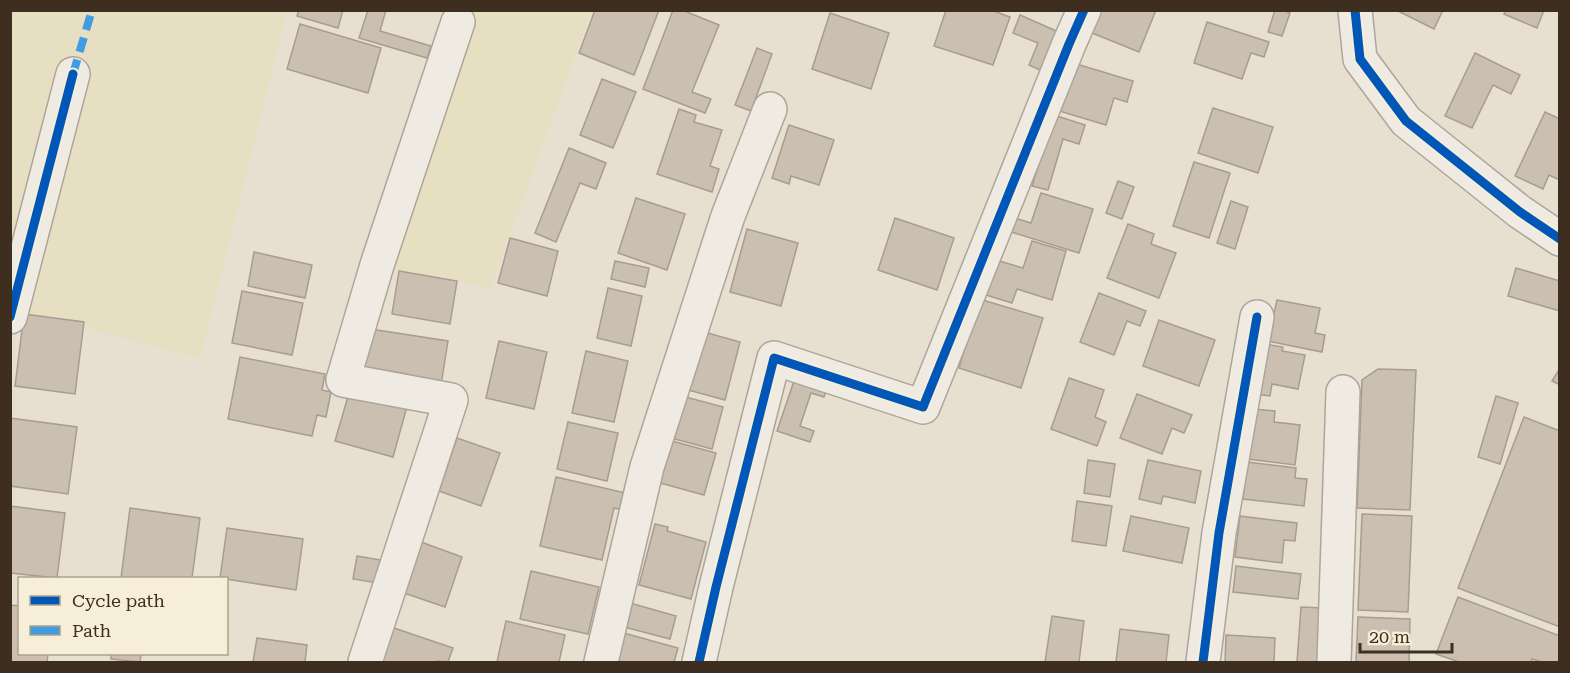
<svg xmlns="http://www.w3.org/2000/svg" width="1570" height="673" font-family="'Roboto Serif',serif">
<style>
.farmland{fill:#e6dfc2}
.building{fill:#cbbfb2;stroke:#a89c90;stroke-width:1.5}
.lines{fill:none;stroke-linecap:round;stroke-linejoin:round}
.minor-casing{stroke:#ada599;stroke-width:36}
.minor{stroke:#efebe3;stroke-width:33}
.quiet{stroke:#3f9de0;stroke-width:8;stroke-dasharray:15 8;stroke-linecap:butt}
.cycleway-casing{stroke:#f7eed8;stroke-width:13}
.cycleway{stroke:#0057b8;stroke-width:9}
</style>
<rect width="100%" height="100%" fill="#e7e0d1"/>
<g class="farmland">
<polygon points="11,11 287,11 200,358 28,313 11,279"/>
<polygon points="424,11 592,11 490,289 377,265 458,22"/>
</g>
<g class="building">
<polygon points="299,10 343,10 338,28 297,16"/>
<polygon points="368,10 386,10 380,31 431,46 427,58 359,38"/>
<polygon points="595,10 659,10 634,75 579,53"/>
<polygon points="673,10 682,10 719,25 692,92 711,99 705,113 643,89"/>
<polygon points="946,10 991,10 1010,17 993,65 934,46"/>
<polygon points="1101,10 1156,10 1139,52 1092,33"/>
<polygon points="1275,10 1282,10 1290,13 1282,36 1268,32"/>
<polygon points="1396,10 1443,10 1434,29"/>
<polygon points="1506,10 1544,10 1537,28 1504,14"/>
<polygon points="830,13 889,33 871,89 812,69"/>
<polygon points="1020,15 1063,34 1047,73 1029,65 1038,43 1013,33"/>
<polygon points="1207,22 1269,42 1264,57 1251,53 1242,79 1194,63"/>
<polygon points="300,24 381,48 368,93 287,69"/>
<polygon points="757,48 772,54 751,111 735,105"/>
<polygon points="1475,53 1520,75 1511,94 1493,85 1472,128 1445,116"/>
<polygon points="1070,62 1133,81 1127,102 1114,98 1106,125 1056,110"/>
<polygon points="602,79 636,92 613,148 580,135"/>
<polygon points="1213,108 1273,127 1258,173 1198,153"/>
<polygon points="679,109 696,115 694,122 722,130 710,166 719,169 712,192 657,174"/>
<polygon points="1545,112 1560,119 1560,180 1549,175 1543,189 1515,176"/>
<polygon points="1054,115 1085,125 1079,144 1063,139 1048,190 1032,186"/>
<polygon points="789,125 834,140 819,185 791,176 789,184 772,178"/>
<polygon points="569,148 606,163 596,189 580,183 556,242 535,233"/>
<polygon points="1194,162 1230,173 1209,238 1173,226"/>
<polygon points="1118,181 1134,187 1122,219 1106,213"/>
<polygon points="1041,193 1093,209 1079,253 1008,231 1012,217 1031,223"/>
<polygon points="636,198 685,214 667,270 618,253"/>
<polygon points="1231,201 1248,207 1235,249 1217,243"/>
<polygon points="895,218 954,238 937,290 878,270"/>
<polygon points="1128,224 1154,234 1151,244 1176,253 1159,298 1107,278"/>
<polygon points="747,229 798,243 781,306 730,292"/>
<polygon points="510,238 558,251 547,296 498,283"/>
<polygon points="1032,241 1066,251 1052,300 1017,289 1012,303 986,295 996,260 1023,268"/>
<polygon points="254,252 312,265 305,298 248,286"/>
<polygon points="615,261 649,268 645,287 611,279"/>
<polygon points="1516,268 1560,281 1560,311 1508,296"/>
<polygon points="399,271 457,281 450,324 392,314"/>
<polygon points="608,288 642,296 631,346 597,338"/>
<polygon points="242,291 303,303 292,355 232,343"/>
<polygon points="1099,293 1146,311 1140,326 1127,321 1114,355 1080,342"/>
<polygon points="979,299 1043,318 1021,388 959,368"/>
<polygon points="1277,300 1320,308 1315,333 1325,335 1322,352 1268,341"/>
<polygon points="24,314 84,322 75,394 15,386"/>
<polygon points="1159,320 1215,340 1199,386 1143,366"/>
<polygon points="364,328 448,341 441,385 406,379 406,374 358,366"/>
<polygon points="697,330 740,342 725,400 681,388"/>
<polygon points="499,341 547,352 534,409 486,398"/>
<polygon points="1263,344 1283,347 1282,351 1305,355 1298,389 1272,384 1270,396 1254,394"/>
<polygon points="586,351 628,361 614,422 572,413"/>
<polygon points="240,357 325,374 322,390 331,392 326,417 317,415 312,436 228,419"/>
<polygon points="1560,368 1560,385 1552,381"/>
<polygon points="1378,369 1416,370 1410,510 1357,508 1362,380"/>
<polygon points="796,375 828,385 824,397 811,393 800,426 814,431 810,442 777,431"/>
<polygon points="1069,378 1104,390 1095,417 1106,422 1097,446 1051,429"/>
<polygon points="351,386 408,403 393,457 335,441"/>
<polygon points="1137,394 1192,415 1184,433 1172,428 1162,454 1120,438"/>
<polygon points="682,396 723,407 712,449 671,438"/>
<polygon points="1496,396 1518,403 1500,464 1478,457"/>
<polygon points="1254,409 1275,411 1274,422 1300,425 1295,465 1248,459"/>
<polygon points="1524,417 1560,431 1560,627 1458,588"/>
<polygon points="10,418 77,427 68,494 10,486"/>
<polygon points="568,422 618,433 607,481 557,469"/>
<polygon points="457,438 500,453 481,506 439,491"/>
<polygon points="672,441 716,453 704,495 660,483"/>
<polygon points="1088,460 1115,464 1110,497 1084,493"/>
<polygon points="1148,460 1201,471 1195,503 1163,496 1161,504 1139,499"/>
<polygon points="1247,462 1296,468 1295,478 1307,479 1304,506 1243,499"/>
<polygon points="556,477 639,496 636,513 614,508 602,560 540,546"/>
<polygon points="1077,501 1112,506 1106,546 1072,541"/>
<polygon points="10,506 65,513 57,578 10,573"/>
<polygon points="130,508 200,518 192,578 121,578"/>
<polygon points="1362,514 1412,516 1408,612 1358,610"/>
<polygon points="1131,516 1189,528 1182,563 1123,551"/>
<polygon points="1240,516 1297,523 1295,541 1284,540 1282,563 1235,557"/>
<polygon points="655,524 668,527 667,531 706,542 691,599 639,585"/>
<polygon points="227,528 303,539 296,590 220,578"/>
<polygon points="421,542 462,557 445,607 404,593"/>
<polygon points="357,556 387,561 383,584 353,579"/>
<polygon points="1236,566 1301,574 1298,599 1233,592"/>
<polygon points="531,571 599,587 588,634 520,619"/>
<polygon points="1458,597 1560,636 1560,662 1542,662 1532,659 1531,662 1459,662 1436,654"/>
<polygon points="630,603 676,616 670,639 624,627"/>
<polygon points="10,605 20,606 20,654 48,654 47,662 10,662"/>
<polygon points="1301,607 1323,608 1320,662 1297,662"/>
<polygon points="1052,616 1084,621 1079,662 1045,662"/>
<polygon points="1358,617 1410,619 1409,662 1356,662"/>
<polygon points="506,621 565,635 559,662 497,662"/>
<polygon points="394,628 453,648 448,662 437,661 436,662 382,662"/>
<polygon points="1120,629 1169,635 1166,662 1116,662"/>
<polygon points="620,632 678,648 674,662 612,662"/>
<polygon points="1226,635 1275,638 1274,662 1225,662"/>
<polygon points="257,638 307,645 305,662 253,662"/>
<polygon points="111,654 141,654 140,662 111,659"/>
</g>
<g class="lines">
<g class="minor-casing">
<g id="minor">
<polyline points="1355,10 1360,59 1406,121 1520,212 1560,239"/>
<polyline points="10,317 73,74"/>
<polyline points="365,662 451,400 343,380 377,265 458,22"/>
<polyline points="601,662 647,467 728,216 770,109"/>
<polyline points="699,662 716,587 774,358 923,407 1069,44 1084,10"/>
<polyline points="1203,662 1219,533 1257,317"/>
<polyline points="1334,662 1343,392"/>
</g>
</g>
<use href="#minor" class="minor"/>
<polyline class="quiet" points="73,74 92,10"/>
<g class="cycleway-casing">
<g id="cycleway">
<polyline points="1355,10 1360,59 1406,121 1520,212 1560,239"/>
<polyline points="10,317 73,74"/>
<polyline points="699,662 716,587 774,358 923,407 1069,44 1084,10"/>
<polyline points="1203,662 1219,533 1257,317"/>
</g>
</g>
<use href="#cycleway" class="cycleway"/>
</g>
<rect width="1570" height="673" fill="none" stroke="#3d2e20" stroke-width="24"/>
<rect x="18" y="577" width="210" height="78" fill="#f7eed8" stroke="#ada18e" stroke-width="1.5"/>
<rect x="30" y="596" width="30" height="9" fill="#0057b8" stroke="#ada18e" stroke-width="1.5"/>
<text x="72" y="607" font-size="18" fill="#3d2e20">Cycle path</text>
<rect x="30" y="626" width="30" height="9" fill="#3f9de0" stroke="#ada18e" stroke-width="1.5"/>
<text x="72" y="637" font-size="18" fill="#3d2e20">Path</text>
<path d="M1360 643v9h92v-9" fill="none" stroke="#3d2e20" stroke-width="3"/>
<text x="1369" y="643" font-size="18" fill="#3d2e20" stroke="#f7eed8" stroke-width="4.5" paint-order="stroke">20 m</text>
</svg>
